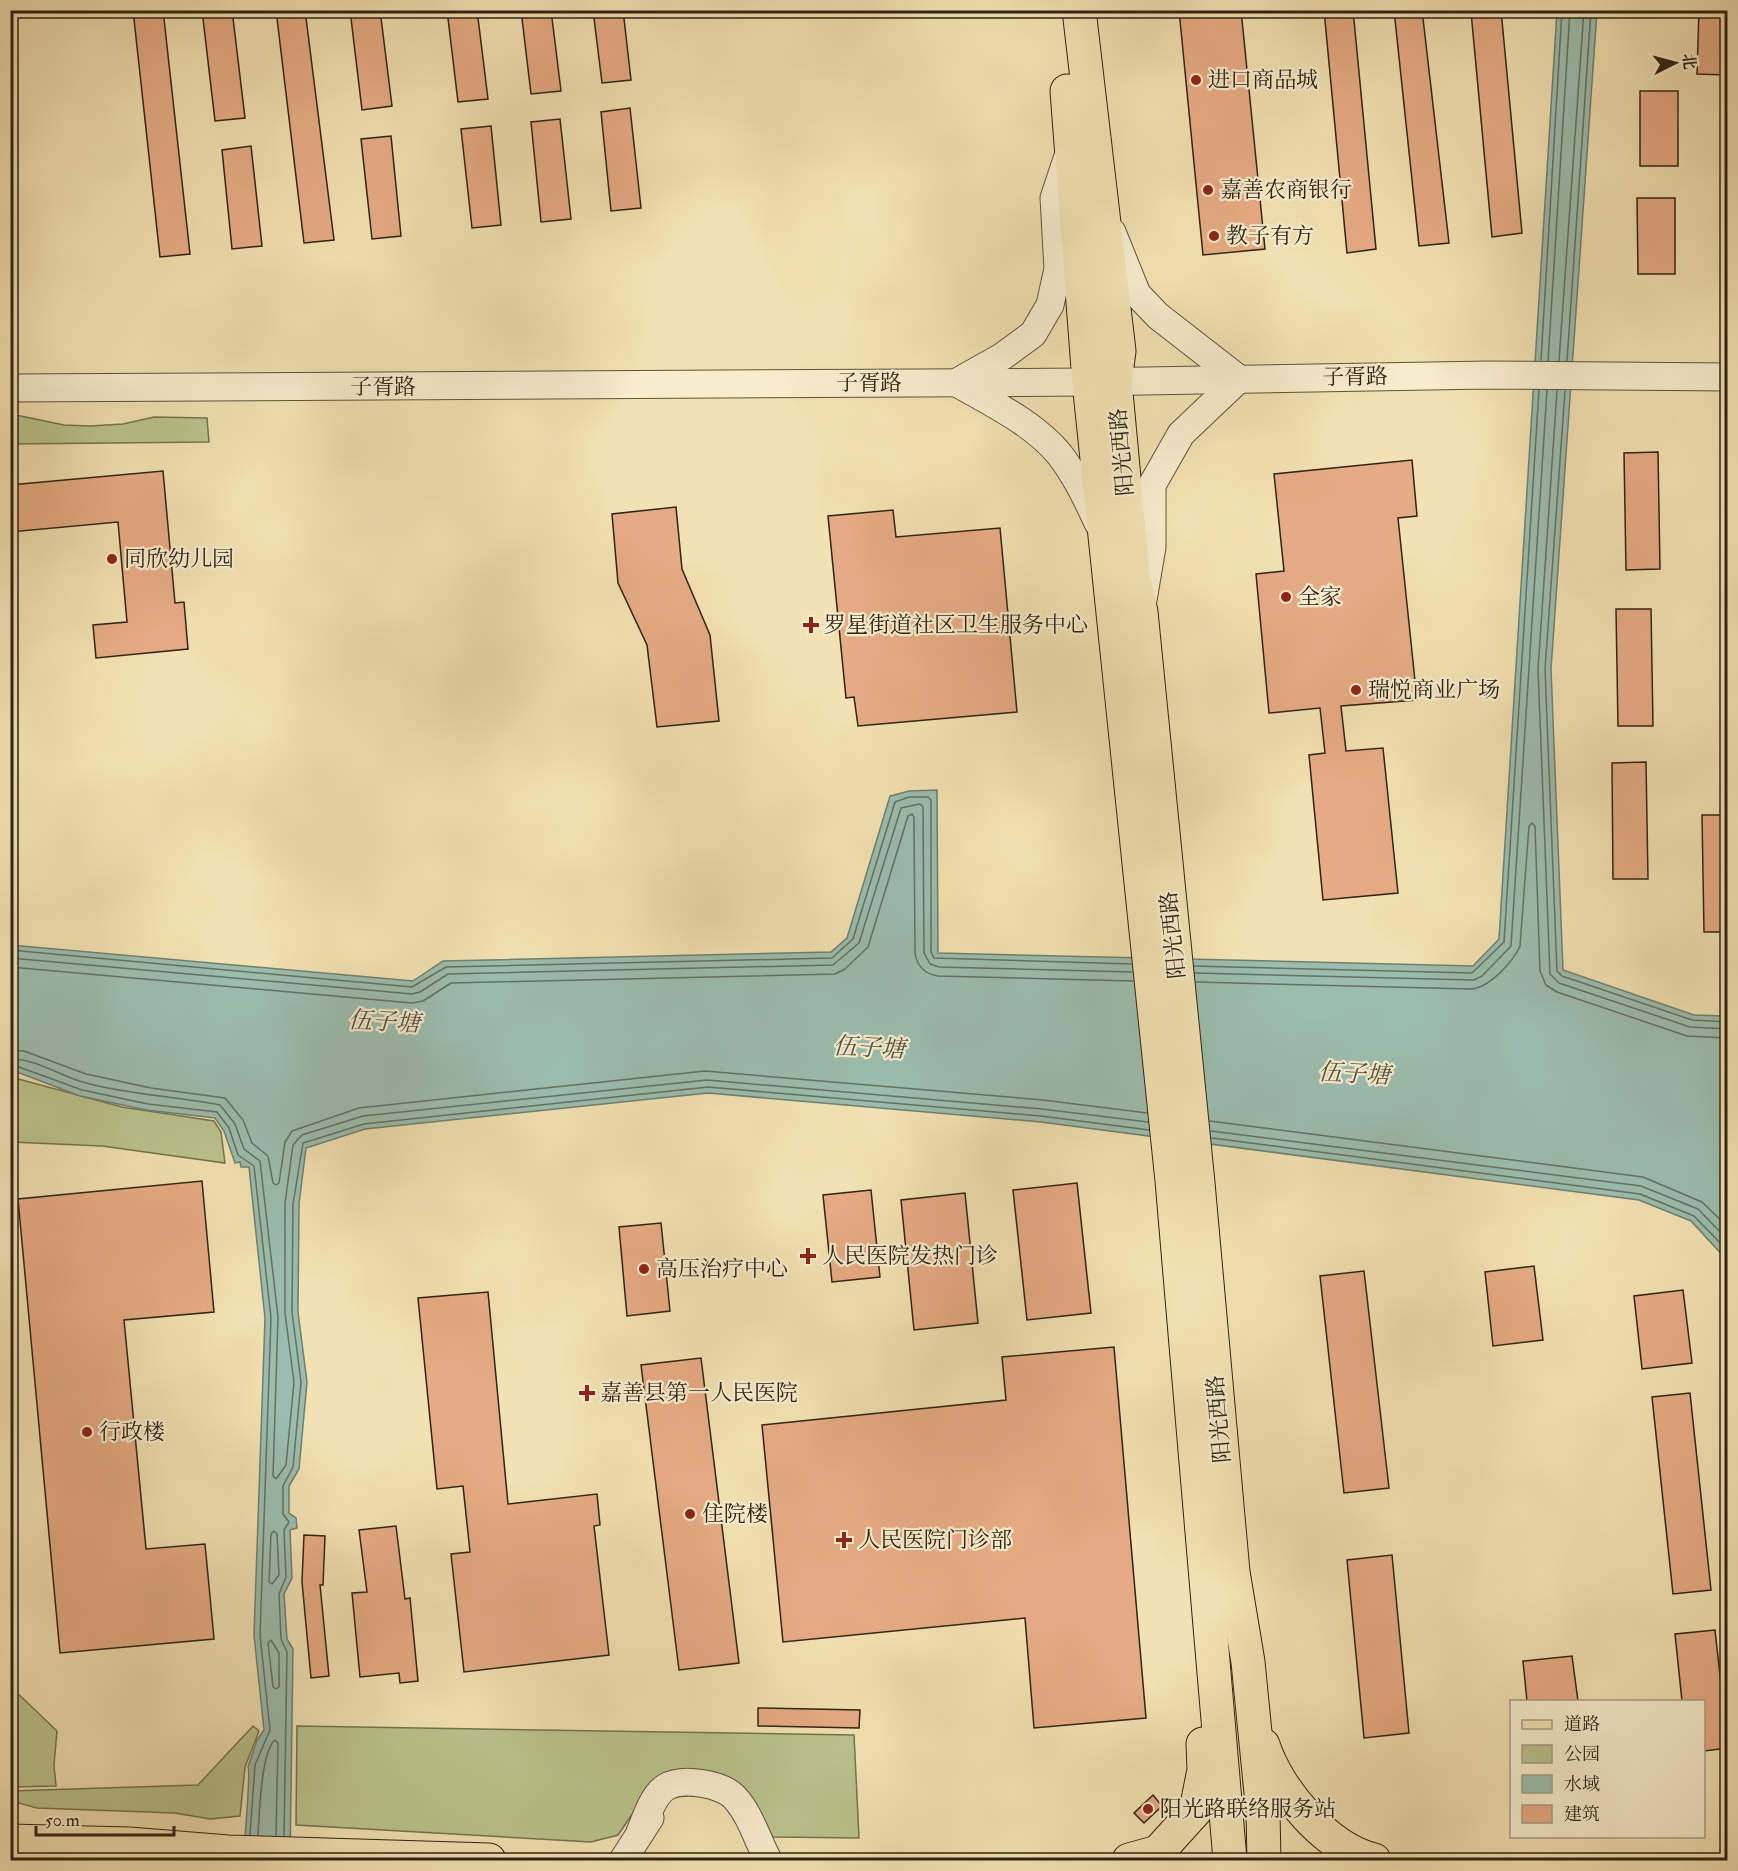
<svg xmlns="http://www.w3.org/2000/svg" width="1738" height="1871" font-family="'IM FELL Double Pica','Noto Serif SC',serif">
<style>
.green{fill:#bac38c;stroke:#747350;stroke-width:1.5}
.water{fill:#9bbdae;stroke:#6f7f70;stroke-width:1.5}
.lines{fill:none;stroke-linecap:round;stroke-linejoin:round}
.shore{stroke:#647061;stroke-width:1.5}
.building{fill:#e6ab84;stroke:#2e2314;stroke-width:1.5}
.minor-casing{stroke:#5f523c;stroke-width:29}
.major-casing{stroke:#2e2314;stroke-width:35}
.minor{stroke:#f7eccd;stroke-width:27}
.major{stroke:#f2e1b2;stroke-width:33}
.poi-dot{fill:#8f2418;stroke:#f7eccd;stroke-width:2}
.labels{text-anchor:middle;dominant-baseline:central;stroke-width:4.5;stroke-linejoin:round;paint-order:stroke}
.poi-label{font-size:22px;fill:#2e2314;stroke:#f7eccd;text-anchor:start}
.street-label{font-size:22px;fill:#2e2314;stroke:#f7eccd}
.water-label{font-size:24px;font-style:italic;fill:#4f5142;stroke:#f7eccd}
</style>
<rect width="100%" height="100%" fill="#f2e1b2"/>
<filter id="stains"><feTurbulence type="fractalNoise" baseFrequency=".00333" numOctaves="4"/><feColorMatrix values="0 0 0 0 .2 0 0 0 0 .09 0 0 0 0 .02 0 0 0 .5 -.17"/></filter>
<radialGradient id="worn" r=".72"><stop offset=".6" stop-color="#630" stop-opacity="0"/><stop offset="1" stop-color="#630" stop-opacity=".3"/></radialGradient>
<g class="green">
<polygon points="11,414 64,425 90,426 123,424 154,417 207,418 209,442 11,444"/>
<polygon points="11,1077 122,1107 214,1121 221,1132 225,1163 102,1146 11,1142"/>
<polygon points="10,1686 57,1731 54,1765 56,1786 11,1787"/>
<polygon points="253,1726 259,1731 245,1767 240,1816 210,1819 175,1813 37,1808 11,1801 11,1791 198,1785"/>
<polygon points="297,1726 854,1735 859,1838 773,1837 736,1783 650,1788 618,1835 591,1842 296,1825"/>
</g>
<path class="water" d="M1557,11h40l-46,658 12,301 131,45 33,1v244l-36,-39 -52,-21 -598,-78 -333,-29 -343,36 -59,19 -7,56 -1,108 9,70 -8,87 -10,17v27l7,5 1,10 -7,2 2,48 -8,16 3,45 6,10 -3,211h-47c1,-13 8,-88 5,-93l9,-27 7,-10 -10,-95 11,-317 -16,-151h-8l-1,-5 -5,1 -11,-32 -9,-13 -68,-8 -67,-14 -63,-24 -6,1v-128l402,36 30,-20 388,-9 16,-14 43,-142 19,-5 28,-1 1,163 535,13 26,-27z"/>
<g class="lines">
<g class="shore">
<polyline points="1541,360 1562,10"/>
<polyline points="1548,361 1570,10"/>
<polyline points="1559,361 1584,10"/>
<polyline points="1567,361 1591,10"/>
<polyline points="1557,391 1538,669 1550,974 1559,983 1690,1027 1728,1029"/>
<polyline points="1565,391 1545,669 1557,971 1562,976 1692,1020 1728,1022"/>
<polyline points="10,950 412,987 446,967 832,958 853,939 895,802 909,797 928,797 931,800 931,952 934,958 1131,964"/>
<polyline points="10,958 412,994 420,992 448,974 833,965 859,943 901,808 920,804 923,807 924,953 930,964 939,967 1132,972"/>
<polyline points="1194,966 1472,973 1504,942 1539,390"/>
<path d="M10,967l402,36 11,-2 28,-18 384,-9 10,-5 23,-22 40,-131 4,-2 2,3 1,136c2,13 10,21 23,23l195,5"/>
<polyline points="1195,973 1474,980 1482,976 1511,946 1547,390"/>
<path d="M1196,982l275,7c18,-1 42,-27 49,-43l9,-120 3,-3 3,3 5,145 6,14 11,7 130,44 41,2"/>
<polyline points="10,1050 24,1051 86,1074 151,1088 225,1098 243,1120 252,1143 268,1156 273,1183 276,1185 279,1183 285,1142 292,1131 359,1108 705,1071 1043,1100 1147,1113"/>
<path d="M10,1059c26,-1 51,18 76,24 44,12 89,13 134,22l15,19 9,25 16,12 18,156 -5,159 3,3 10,-14 8,-83 -9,-69v-110l8,-58 9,-10 61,-19 344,-36 335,29 106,13"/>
<polyline points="10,1067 19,1067 82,1090 148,1104 217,1112 229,1128 238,1155 254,1166 271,1318 260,1635 270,1730 255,1765 250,1835"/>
<polyline points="1210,1121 1643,1177 1702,1202 1728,1227"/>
<polyline points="1211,1131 1641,1186 1698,1209 1728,1240"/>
<polyline points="1212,1138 1640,1194 1694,1216 1728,1251"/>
<polygon points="274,1531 277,1534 279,1575 272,1584 269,1582 271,1534"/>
<polygon points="271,1640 279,1653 279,1687 276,1689 273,1687 268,1643"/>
<path d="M258,1835c1,-20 3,-84 17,-95l3,3 -2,92"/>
<polyline points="284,1836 287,1652 281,1639 279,1594 286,1577 284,1530 289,1522 283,1514 283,1486 293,1467 301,1382 292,1312 293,1204 303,1143 364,1124 708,1087 1041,1116 1149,1130"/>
</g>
</g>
<g class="building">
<polygon points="133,10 163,10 190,254 160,257"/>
<polygon points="202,10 232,10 245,118 215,121"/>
<polygon points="276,10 305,10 334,240 304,243"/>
<polygon points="350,10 380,10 392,106 362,110"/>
<polygon points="447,10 477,10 488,99 458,102"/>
<polygon points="521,10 551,10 561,91 531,94"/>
<polygon points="593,10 623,10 631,80 602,83"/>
<polygon points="1179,10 1241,10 1265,249 1203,255"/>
<polygon points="1324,10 1353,10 1376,249 1347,253"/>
<polygon points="1394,10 1422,10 1449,243 1419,246"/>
<polygon points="1484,10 1501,10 1522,233 1492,237 1471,12"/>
<polygon points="1699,10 1728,10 1728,75 1697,74"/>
<rect x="1640" y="91" width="38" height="75"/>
<polygon points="630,108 641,208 611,211 601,112"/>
<polygon points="560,119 571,219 541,222 531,122"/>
<polygon points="491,126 501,225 472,228 461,129"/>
<polygon points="391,136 401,236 372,239 361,139"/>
<polygon points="251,146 262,246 232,249 222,150"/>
<polygon points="1637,198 1675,198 1675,274 1638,274"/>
<polygon points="1658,452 1660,569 1626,570 1624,453"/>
<polygon points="1412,460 1417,516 1398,518 1417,700 1341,706 1346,751 1383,748 1398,893 1323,900 1309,755 1325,753 1320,708 1269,713 1256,574 1284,571 1274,474"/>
<polygon points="163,471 175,603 184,602 188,649 96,658 93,625 127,622 118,522 10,532 10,485"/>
<polygon points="676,507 682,569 710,635 719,721 657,727 647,645 618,583 612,514"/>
<polygon points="893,510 896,537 1000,528 1017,712 858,726 854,697 846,698 828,516"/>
<polygon points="1616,609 1651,609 1653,726 1618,726"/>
<polygon points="1646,762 1648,879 1613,879 1612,763"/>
<polygon points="1702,815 1728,815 1728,932 1704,932"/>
<polygon points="202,1181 214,1312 124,1320 146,1549 205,1544 214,1639 60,1653 18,1199"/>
<polygon points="1077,1183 1091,1313 1027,1320 1013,1190"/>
<polygon points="871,1190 880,1277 832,1282 823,1195"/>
<polygon points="965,1193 978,1323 914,1330 901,1200"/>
<polygon points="661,1223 670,1311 627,1316 619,1227"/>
<polygon points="1534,1266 1543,1340 1493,1346 1485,1272"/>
<polygon points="1364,1271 1389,1488 1344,1493 1320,1276"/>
<polygon points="1683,1290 1692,1363 1642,1369 1634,1296"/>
<polygon points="488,1292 508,1504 597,1494 600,1525 594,1526 609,1655 464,1672 451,1554 470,1552 463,1486 437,1489 418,1298"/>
<polygon points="1114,1347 1146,1718 1034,1728 1025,1618 783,1642 762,1425 1006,1400 1002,1357"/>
<polygon points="701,1358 739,1663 679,1670 641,1365"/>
<polygon points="1690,1393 1711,1590 1673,1594 1652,1397"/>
<polygon points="396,1526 405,1599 410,1598 418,1681 400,1683 399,1673 360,1677 352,1593 367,1592 359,1530"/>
<polygon points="304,1535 325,1536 323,1585 320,1585 329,1676 311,1678 302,1582"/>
<polygon points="1392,1555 1409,1733 1364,1738 1347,1560"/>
<polygon points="1715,1630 1728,1748 1704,1751 1704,1701 1682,1701 1675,1634"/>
<polygon points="1572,1656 1578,1701 1527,1701 1523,1661"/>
<polygon points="758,1708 860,1710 859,1728 758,1726"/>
<polygon points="1153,1795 1162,1806 1144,1823 1134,1813"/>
</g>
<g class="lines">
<g class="minor-casing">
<g id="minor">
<polyline points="1112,232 1137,294 1158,316 1239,379"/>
<polyline points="957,382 1003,356 1033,334 1050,305 1058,269 1054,198 1070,150"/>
<path d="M957,383c34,20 77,40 103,72 16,21 27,44 38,68"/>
<polyline points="10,388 1089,382 1488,375 1728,377"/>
<polyline points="1143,600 1152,547 1152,485 1181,434 1239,379"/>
<path d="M640,1832c6,-14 13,-37 26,-45 17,-10 57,-3 69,11 15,16 23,43 33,62"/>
<polyline points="623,1860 650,1818"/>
</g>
</g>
<g class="major-casing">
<g id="major">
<polyline points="1079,10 1119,351 1115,382 1133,574 1141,612 1198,1183 1233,1572 1248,1662 1263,1813 1264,1860"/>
<polyline points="1067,91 1089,382 1172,1181 1230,1860"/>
<path d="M1263,1745c14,45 64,104 111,115"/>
<polyline points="10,1841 129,1844 228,1852 489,1860"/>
<polyline points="1129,1860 1158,1852 1196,1810 1204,1770 1203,1744"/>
</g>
</g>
<use href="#minor" class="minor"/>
<use href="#major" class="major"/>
</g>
<g class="poi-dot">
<circle cx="1196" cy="80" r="6"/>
<circle cx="1208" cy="190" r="6"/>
<circle cx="1214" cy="236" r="6"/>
<circle cx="112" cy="559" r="6"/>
<circle cx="1286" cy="597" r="6"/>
<path d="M808 616h6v6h6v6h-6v6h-6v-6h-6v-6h6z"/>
<circle cx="1356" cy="690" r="6"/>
<path d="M805 1247h6v6h6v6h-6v6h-6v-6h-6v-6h6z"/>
<circle cx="644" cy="1269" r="6"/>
<path d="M584 1384h6v6h6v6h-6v6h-6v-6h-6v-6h6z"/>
<circle cx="87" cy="1432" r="6"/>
<circle cx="690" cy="1514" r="6"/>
<path d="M841 1531h6v6h6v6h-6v6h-6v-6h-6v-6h6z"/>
<circle cx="1148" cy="1809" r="6"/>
</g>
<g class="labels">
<g class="poi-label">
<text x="1208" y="80">进口商品城</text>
<text x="1220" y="190">嘉善农商银行</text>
<text x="1226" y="236">教子有方</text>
<text x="124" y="559">同欣幼儿园</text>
<text x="1298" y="597">全家</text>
<text x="824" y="625">罗星街道社区卫生服务中心</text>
<text x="1368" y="690">瑞悦商业广场</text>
<text x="822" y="1256">人民医院发热门诊</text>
<text x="656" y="1269">高压治疗中心</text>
<text x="600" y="1393">嘉善县第一人民医院</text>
<text x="99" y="1432">行政楼</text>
<text x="702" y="1514">住院楼</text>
<text x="858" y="1540">人民医院门诊部</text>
<text x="1160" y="1809">阳光路联络服务站</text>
</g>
<g class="street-label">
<text transform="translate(1355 377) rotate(-1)">子胥路</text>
<text x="869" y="383">子胥路</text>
<text x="383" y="387">子胥路</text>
<text transform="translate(1122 452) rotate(-95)">阳光西路</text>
<text transform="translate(1173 935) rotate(-96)">阳光西路</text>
<text transform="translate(1219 1419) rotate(-95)">阳光西路</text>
</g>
<g class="water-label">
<text transform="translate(384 1022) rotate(3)">伍子塘</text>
<text transform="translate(869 1048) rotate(3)">伍子塘</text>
<text transform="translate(1354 1074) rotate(3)">伍子塘</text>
</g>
</g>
<rect width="1738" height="1871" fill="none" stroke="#f2e1b2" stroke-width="36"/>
<rect x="12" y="12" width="1714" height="1847" fill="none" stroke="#2e2314" stroke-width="3"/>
<rect x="18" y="18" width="1702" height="1835" fill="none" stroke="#2e2314" stroke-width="1.5"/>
<rect x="1510" y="1700" width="195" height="138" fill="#f7eccd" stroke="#a79c83" stroke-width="1.5"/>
<rect x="1522" y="1720" width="30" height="9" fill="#f2e1b2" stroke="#a79c83" stroke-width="1.5"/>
<text x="1564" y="1730" font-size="18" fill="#2e2314">道路</text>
<rect x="1522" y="1745" width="30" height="18" fill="#bac38c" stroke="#a79c83" stroke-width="1.5"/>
<text x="1564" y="1760" font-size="18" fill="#2e2314">公园</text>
<rect x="1522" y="1775" width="30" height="18" fill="#9bbdae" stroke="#a79c83" stroke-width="1.5"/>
<text x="1564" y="1790" font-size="18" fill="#2e2314">水域</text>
<rect x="1522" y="1805" width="30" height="18" fill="#e6ab84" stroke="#a79c83" stroke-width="1.5"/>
<text x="1564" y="1820" font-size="18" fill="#2e2314">建筑</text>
<g transform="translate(1675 63) rotate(84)" stroke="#f7eccd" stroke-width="4.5" paint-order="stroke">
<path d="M0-4.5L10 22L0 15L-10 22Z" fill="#2e2314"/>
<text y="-9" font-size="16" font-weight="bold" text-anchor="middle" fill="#2e2314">北</text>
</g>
<path d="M36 1826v9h138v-9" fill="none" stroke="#2e2314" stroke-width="3"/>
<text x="45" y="1826" font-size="18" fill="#2e2314" stroke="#f7eccd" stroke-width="4.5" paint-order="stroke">50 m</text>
<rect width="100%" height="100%" filter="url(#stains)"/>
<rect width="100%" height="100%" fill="url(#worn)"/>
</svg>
